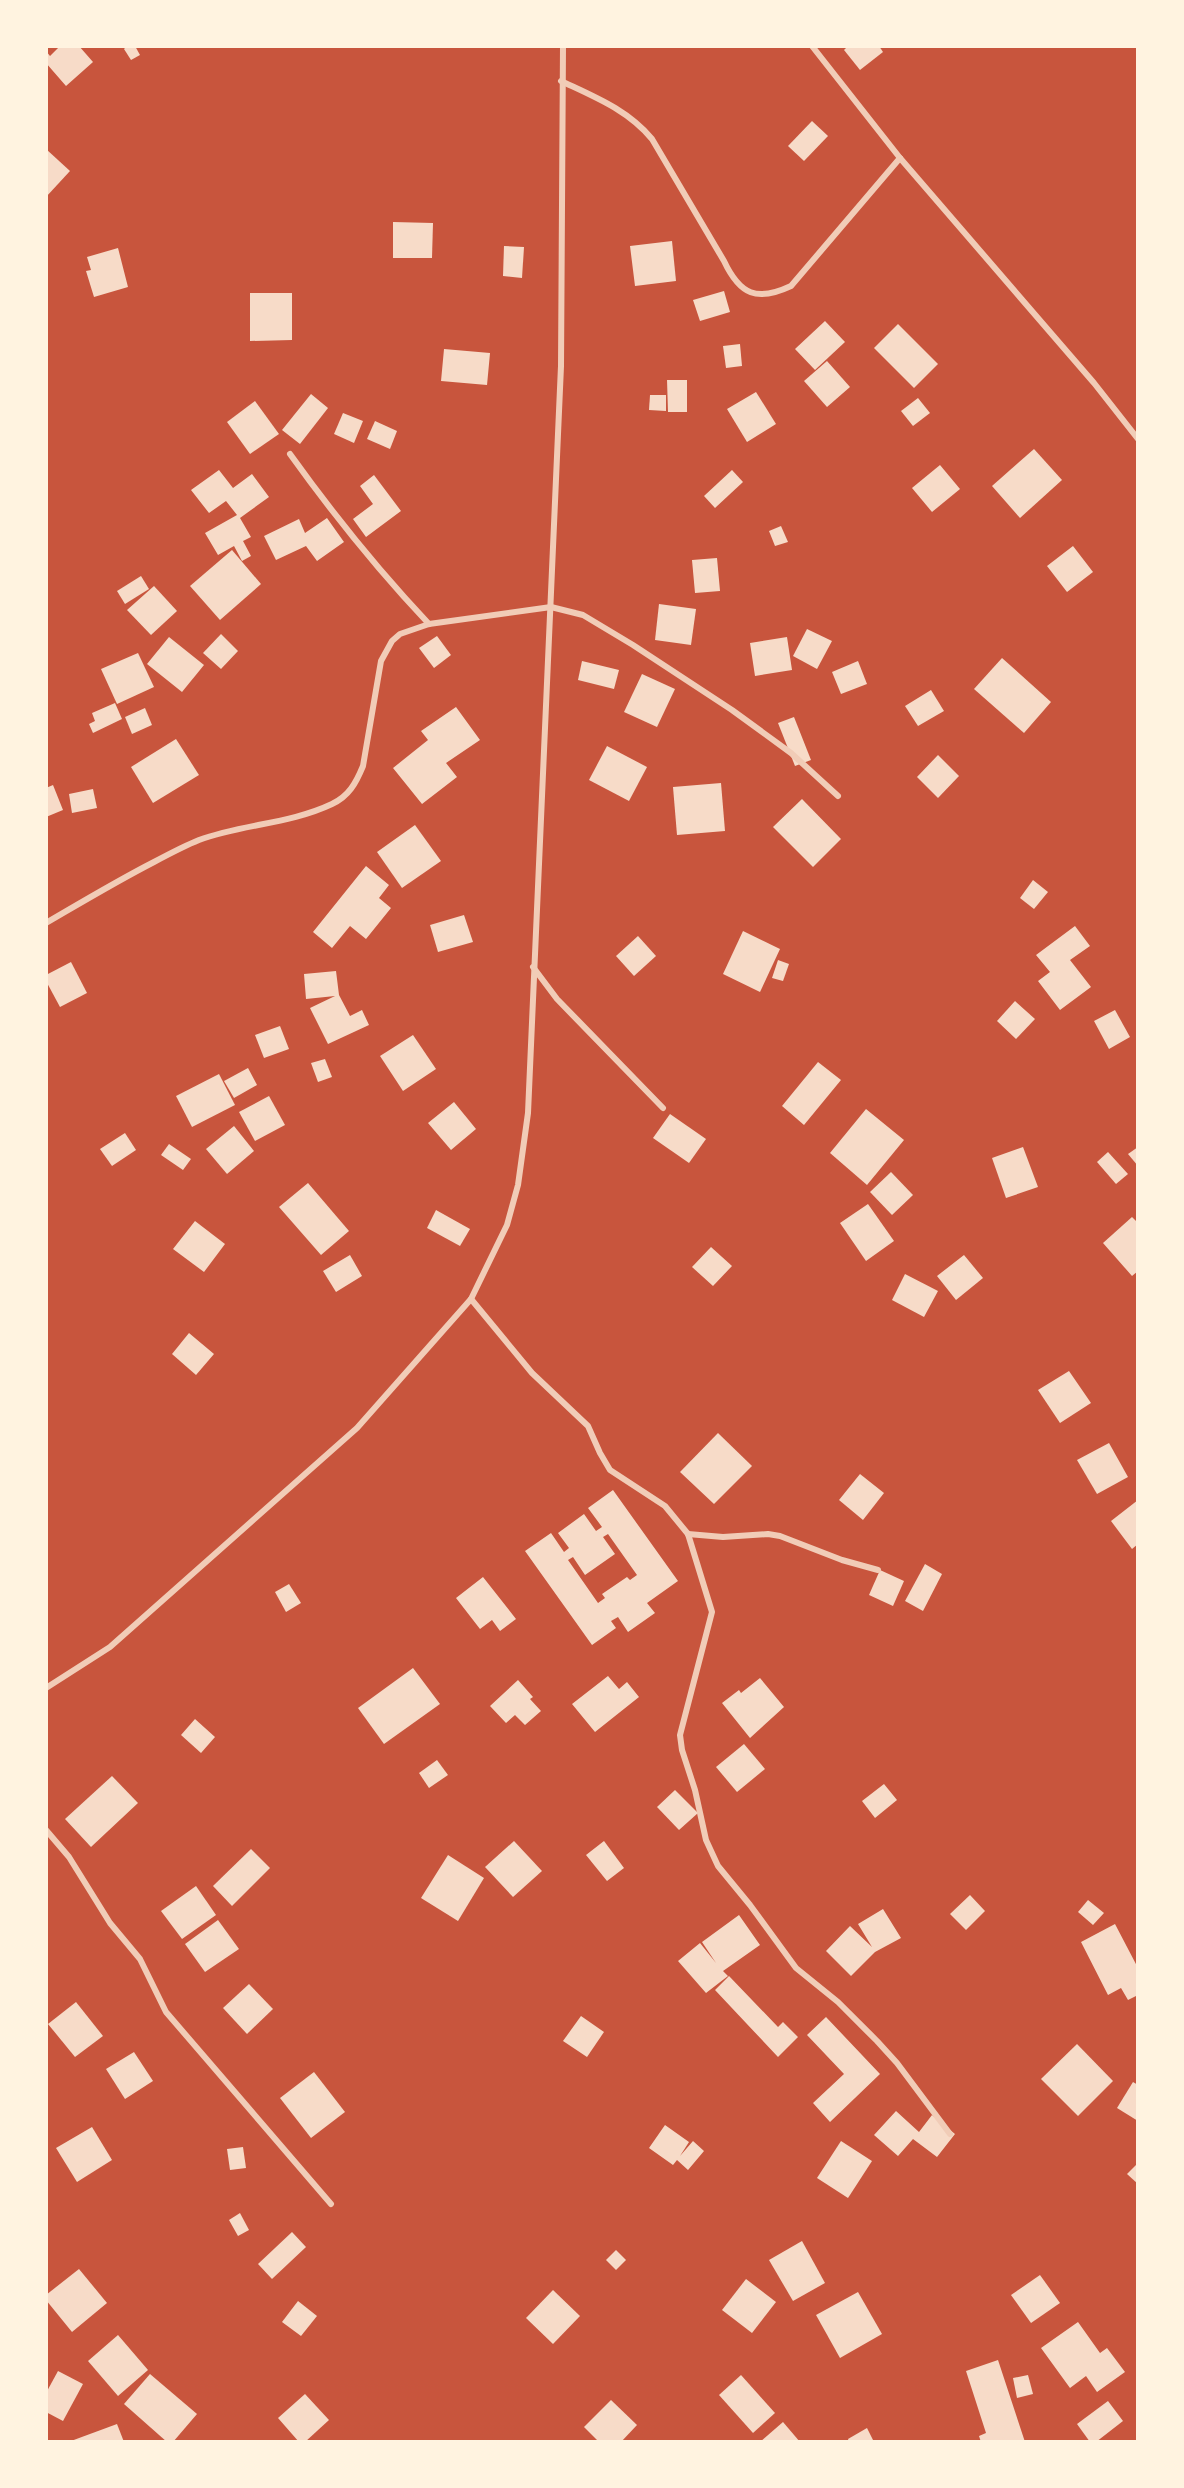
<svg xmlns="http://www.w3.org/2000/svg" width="1184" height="2488" font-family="Poppins,sans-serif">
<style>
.building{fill:#f7dbc8;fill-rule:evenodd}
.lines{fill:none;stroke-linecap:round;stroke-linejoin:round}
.minor{stroke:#f1ccb7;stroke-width:6}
</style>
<rect width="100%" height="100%" fill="#c8553d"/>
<g class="building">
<polygon points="60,46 79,46 93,62 66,86 46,63 46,51 50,56"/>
<polygon points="127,46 135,46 140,55 131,60 124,49"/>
<polygon points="848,46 879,46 883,52 860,70 844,50"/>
<polygon points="812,121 828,136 804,161 788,146"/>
<polygon points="46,149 70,171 46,197"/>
<polygon points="393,222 433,223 432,258 393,258"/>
<polygon points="672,241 676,281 635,286 630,246"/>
<polygon points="504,246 524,247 522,278 503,276"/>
<polygon points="118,248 128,287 94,297 86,271 91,270 87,257"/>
<polygon points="724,291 730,312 700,321 693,300"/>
<polygon points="250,293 292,293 292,340 250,341"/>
<polygon points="825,321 845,342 815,370 795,349"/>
<polygon points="898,324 938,364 914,388 874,348"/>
<polygon points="740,344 742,366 726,368 723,346"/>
<polygon points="444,349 490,353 487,385 441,381"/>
<polygon points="827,361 850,387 827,407 804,381"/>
<polygon points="667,380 687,380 687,412 668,412"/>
<polygon points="756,392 776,424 747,442 727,409"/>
<polygon points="311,394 328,408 300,444 282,430"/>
<polygon points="650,395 666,395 666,411 649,410"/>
<polygon points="918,398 930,413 913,426 901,411"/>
<polygon points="255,401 279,434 250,454 227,422"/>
<polygon points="343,413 363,421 354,443 334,434"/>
<polygon points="375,421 397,431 390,449 367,439"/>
<polygon points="1034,449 1062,480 1020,518 992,486"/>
<polygon points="940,465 960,489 932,512 912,488"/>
<polygon points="219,470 233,488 252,474 269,497 240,518 251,537 243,541 251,556 242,561 234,546 218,555 205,533 237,515 226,501 209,513 191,490"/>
<polygon points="732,470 743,482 715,508 704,496"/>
<polygon points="374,475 401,511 366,537 353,519 373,504 360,486"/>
<polygon points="327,518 344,542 317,561 306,546 276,560 264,536 299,519 305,533"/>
<polygon points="781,526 788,542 775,546 769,531"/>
<polygon points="1073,546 1093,572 1067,592 1047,566"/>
<polygon points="232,550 261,584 220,620 190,586"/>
<polygon points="717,558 720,591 695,593 692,560"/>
<polygon points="141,576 149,589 125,604 117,591"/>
<polygon points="154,586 177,611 151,635 127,610"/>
<polygon points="659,604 696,609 691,645 655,640"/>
<polygon points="807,629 832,641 817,669 793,656"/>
<polygon points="221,634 238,651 221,669 203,653"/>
<polygon points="437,636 451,655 434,668 419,648"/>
<polygon points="169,637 204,665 182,692 147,664"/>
<polygon points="787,637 792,670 755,676 750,643"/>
<polygon points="138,653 154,687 117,704 101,669"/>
<polygon points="1002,658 1051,702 1024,733 974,689"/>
<polygon points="582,661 619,670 614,689 578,680"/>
<polygon points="858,661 867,684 841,694 832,672"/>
<polygon points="642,674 675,689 657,727 624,712"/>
<polygon points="931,690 944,711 918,726 905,706"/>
<polygon points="115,703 122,719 93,733 89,724 95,721 92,713"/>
<polygon points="456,707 480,740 446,763 457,777 422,804 393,768 428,740 421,731"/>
<polygon points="145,708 152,725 132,734 125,717"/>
<polygon points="794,717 811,760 795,766 778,723"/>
<polygon points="176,739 199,775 153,803 131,767"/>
<polygon points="607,746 647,767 629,801 589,780"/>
<polygon points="938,755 959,776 938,798 917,777"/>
<polygon points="721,783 725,831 677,835 673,787"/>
<polygon points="53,785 63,810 46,817 46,788"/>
<polygon points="93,789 97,808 72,813 69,794"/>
<polygon points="802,799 841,839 813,867 773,827"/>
<polygon points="415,825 441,861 402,888 377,852"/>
<polygon points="366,866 389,885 379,898 391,908 366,939 350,926 332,948 313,932"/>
<polygon points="1033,880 1048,892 1034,909 1020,898"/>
<polygon points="464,915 473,942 438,952 430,925"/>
<polygon points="1075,926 1090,946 1070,960 1091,987 1060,1010 1038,981 1050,972 1036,955"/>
<polygon points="743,931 780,949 760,992 723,974"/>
<polygon points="638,936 656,956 634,976 616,956"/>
<polygon points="778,960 789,964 783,981 772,978"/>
<polygon points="71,962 87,993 60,1007 46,981 46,975"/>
<polygon points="336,971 339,995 350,1016 362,1010 369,1025 328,1044 310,1008 335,996 306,999 304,974"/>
<polygon points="1015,1001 1035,1019 1016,1039 997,1021"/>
<polygon points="1115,1010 1130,1037 1109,1049 1094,1021"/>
<polygon points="280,1026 289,1049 264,1058 255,1035"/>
<polygon points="413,1035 436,1069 403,1091 380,1056"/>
<polygon points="325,1059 332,1077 318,1082 311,1063"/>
<polygon points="818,1062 841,1080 804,1125 782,1106"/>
<polygon points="248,1068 257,1085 234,1098 224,1081"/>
<polygon points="219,1074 235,1105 192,1127 176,1096"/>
<polygon points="269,1096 285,1125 255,1141 239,1112"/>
<polygon points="454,1102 476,1129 451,1150 428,1123"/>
<polygon points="866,1109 904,1140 867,1185 830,1153"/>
<polygon points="670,1114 706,1139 689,1163 653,1138"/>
<polygon points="234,1126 254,1151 227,1174 206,1149"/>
<polygon points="125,1133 136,1150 112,1166 100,1149"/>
<polygon points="169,1144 191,1159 183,1170 161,1155"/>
<polygon points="1023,1147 1038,1187 1006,1198 992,1158"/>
<polygon points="1138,1147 1138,1166 1128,1154"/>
<polygon points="1108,1152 1128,1174 1116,1184 1097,1162"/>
<polygon points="891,1172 913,1195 892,1215 870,1192"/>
<polygon points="308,1183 349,1231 321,1255 279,1207"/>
<polygon points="868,1204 894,1241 866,1261 840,1223"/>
<polygon points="436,1210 470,1229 460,1246 427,1228"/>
<polygon points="1132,1217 1138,1223 1138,1271 1132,1276 1103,1243"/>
<polygon points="195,1221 225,1244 204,1272 173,1249"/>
<polygon points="711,1247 732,1266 713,1286 692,1267"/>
<polygon points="350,1255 362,1276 336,1292 323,1271"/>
<polygon points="964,1255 983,1278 956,1300 937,1276"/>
<polygon points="905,1274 938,1291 924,1317 892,1300"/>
<polygon points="189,1333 214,1354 196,1375 172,1354"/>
<polygon points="1069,1371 1091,1403 1060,1423 1038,1390"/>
<polygon points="718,1433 752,1466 714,1504 680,1472"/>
<polygon points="1109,1443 1128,1477 1097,1494 1077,1460"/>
<polygon points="860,1474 884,1493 863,1520 839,1500"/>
<path d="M613,1490l65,91 -31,22 8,10 -27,19 -10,-15 -7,4 5,7 -24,17 -67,-94 26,-18 13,19 5,-4 -11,-15 26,-19 12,17 6,-4 -14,-19zM608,1534l29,41 -7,5 -3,-3 -25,17 3,4 -7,5 -30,-43 5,-3 12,18 30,-21 -12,-17z"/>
<polygon points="1138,1500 1138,1544 1132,1549 1111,1521"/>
<polygon points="925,1564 942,1574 923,1611 905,1601"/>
<polygon points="880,1570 904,1581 893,1606 869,1595"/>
<polygon points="483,1577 516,1619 500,1631 492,1620 480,1629 456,1598"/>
<polygon points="289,1584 301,1603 286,1612 275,1592"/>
<polygon points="413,1668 440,1704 384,1744 358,1708"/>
<polygon points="608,1676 619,1689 627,1682 639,1697 595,1732 572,1704"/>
<polygon points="760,1678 784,1707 750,1738 722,1703 739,1690 741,1693"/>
<polygon points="518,1680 533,1697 530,1699 541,1711 525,1725 515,1715 506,1723 490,1706"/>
<polygon points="195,1719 215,1737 201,1753 181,1735"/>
<polygon points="744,1744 765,1769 737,1792 716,1767"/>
<polygon points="437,1760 448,1775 429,1788 419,1773"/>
<polygon points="112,1776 138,1803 91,1847 65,1819"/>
<polygon points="884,1784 897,1800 875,1818 862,1801"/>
<polygon points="675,1790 698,1813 679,1830 657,1807"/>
<polygon points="514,1841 542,1871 513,1897 485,1867"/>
<polygon points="604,1841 624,1868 607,1881 586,1855"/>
<polygon points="251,1849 270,1868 232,1906 213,1886"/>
<polygon points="448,1855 484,1878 458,1921 421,1898"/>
<polygon points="196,1886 216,1915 182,1939 161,1911"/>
<polygon points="970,1895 985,1911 966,1930 950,1914"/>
<polygon points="1088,1900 1104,1913 1093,1925 1078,1912"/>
<polygon points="883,1909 901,1938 875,1952 851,1976 826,1951 850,1926 872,1947 858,1924"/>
<polygon points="739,1915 760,1945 723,1971 728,1976 706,1993 678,1961 700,1943 716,1963 702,1942"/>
<polygon points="218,1920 239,1949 205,1972 185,1944"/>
<polygon points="1115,1924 1138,1968 1138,1995 1128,2000 1121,1988 1108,1995 1081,1942"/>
<polygon points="729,1976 778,2027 783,2022 798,2037 778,2057 715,1990"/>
<polygon points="249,1984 273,2009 247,2034 223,2008"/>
<polygon points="76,2002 103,2036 75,2057 48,2024"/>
<polygon points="581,2016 604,2032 587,2057 563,2041"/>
<polygon points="826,2017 880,2074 830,2122 813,2103 844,2074 807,2035"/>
<polygon points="1077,2044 1113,2081 1078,2116 1041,2079"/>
<polygon points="134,2052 153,2081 125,2099 106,2069"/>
<polygon points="314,2072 345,2112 311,2138 280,2098"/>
<polygon points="1133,2082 1138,2085 1138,2121 1117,2108"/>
<polygon points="896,2111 919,2132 932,2115 955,2134 937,2157 913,2139 898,2156 874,2135"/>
<polygon points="665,2125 689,2142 680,2156 693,2141 704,2151 688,2170 677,2160 673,2165 649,2148"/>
<polygon points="92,2127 112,2160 77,2182 56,2148"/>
<polygon points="841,2141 872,2161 848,2198 817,2178"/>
<polygon points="243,2147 246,2168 230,2170 227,2149"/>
<polygon points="1138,2163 1138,2184 1127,2174"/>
<polygon points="240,2213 249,2230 238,2236 229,2220"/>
<polygon points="292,2232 306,2247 272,2279 258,2264"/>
<polygon points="802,2241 825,2283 793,2301 769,2260"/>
<polygon points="616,2250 626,2260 616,2270 606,2260"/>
<polygon points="79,2269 107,2303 72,2332 46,2300 46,2295"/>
<polygon points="1040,2275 1060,2303 1031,2323 1011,2295"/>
<polygon points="746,2279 776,2302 752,2333 722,2310"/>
<polygon points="553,2290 580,2316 553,2344 526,2318"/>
<polygon points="858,2292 882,2334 840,2358 816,2315"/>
<polygon points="298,2301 317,2316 301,2336 282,2322"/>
<polygon points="1078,2322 1100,2353 1107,2348 1125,2372 1097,2392 1086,2376 1070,2388 1041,2348"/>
<polygon points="118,2335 148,2370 118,2396 88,2361"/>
<polygon points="998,2360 1025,2442 981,2442 979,2436 986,2433 966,2371"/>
<polygon points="58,2371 83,2384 63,2421 46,2412 46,2393"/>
<polygon points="150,2374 197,2414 173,2442 167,2442 124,2404"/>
<polygon points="741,2375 775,2413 753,2433 719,2395"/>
<polygon points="1028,2375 1033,2394 1017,2398 1013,2378"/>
<polygon points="305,2394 329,2420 305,2442 299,2442 278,2418"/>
<polygon points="611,2400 637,2425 621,2442 599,2442 584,2427"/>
<polygon points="1108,2401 1123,2421 1096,2442 1090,2442 1077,2424"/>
<polygon points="783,2422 800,2442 760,2442"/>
<polygon points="117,2424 124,2442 71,2442 71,2441"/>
<polygon points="867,2428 874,2442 849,2442 848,2439"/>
</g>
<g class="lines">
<g class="minor">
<polyline points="812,46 900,158 1094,383 1138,439"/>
<path d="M561,81c34,16 67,29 91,58l72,122c16,34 33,41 67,25l109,-128"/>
<path d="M290,454c43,60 88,116 139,170"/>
<path d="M46,923c36,-21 71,-42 108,-61 15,-8 30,-16 45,-22 43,-16 91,-16 133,-36 17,-8 24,-21 31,-38l18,-105 11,-20 8,-7 29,-10 122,-17 32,8 50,30 99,65 59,43 47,43"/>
<polyline points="533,967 557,999 663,1108"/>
<polyline points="471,1299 532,1373 588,1426 600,1453 610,1470 665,1506 688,1534 712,1612 680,1735 682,1750 695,1790 706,1840 718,1866 750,1905 796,1968 838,2002 877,2041 897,2063 950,2134"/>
<polyline points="688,1534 723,1537 768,1534 780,1536 842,1560 878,1570"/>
<polyline points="46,1688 110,1647 357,1428 471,1299 507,1225 518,1185 528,1113 561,366 563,46"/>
<polyline points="46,1830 69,1857 110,1923 140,1959 166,2012 331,2204"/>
</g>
</g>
<rect width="1184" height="2488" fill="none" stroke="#fff3e0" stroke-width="96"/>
</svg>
